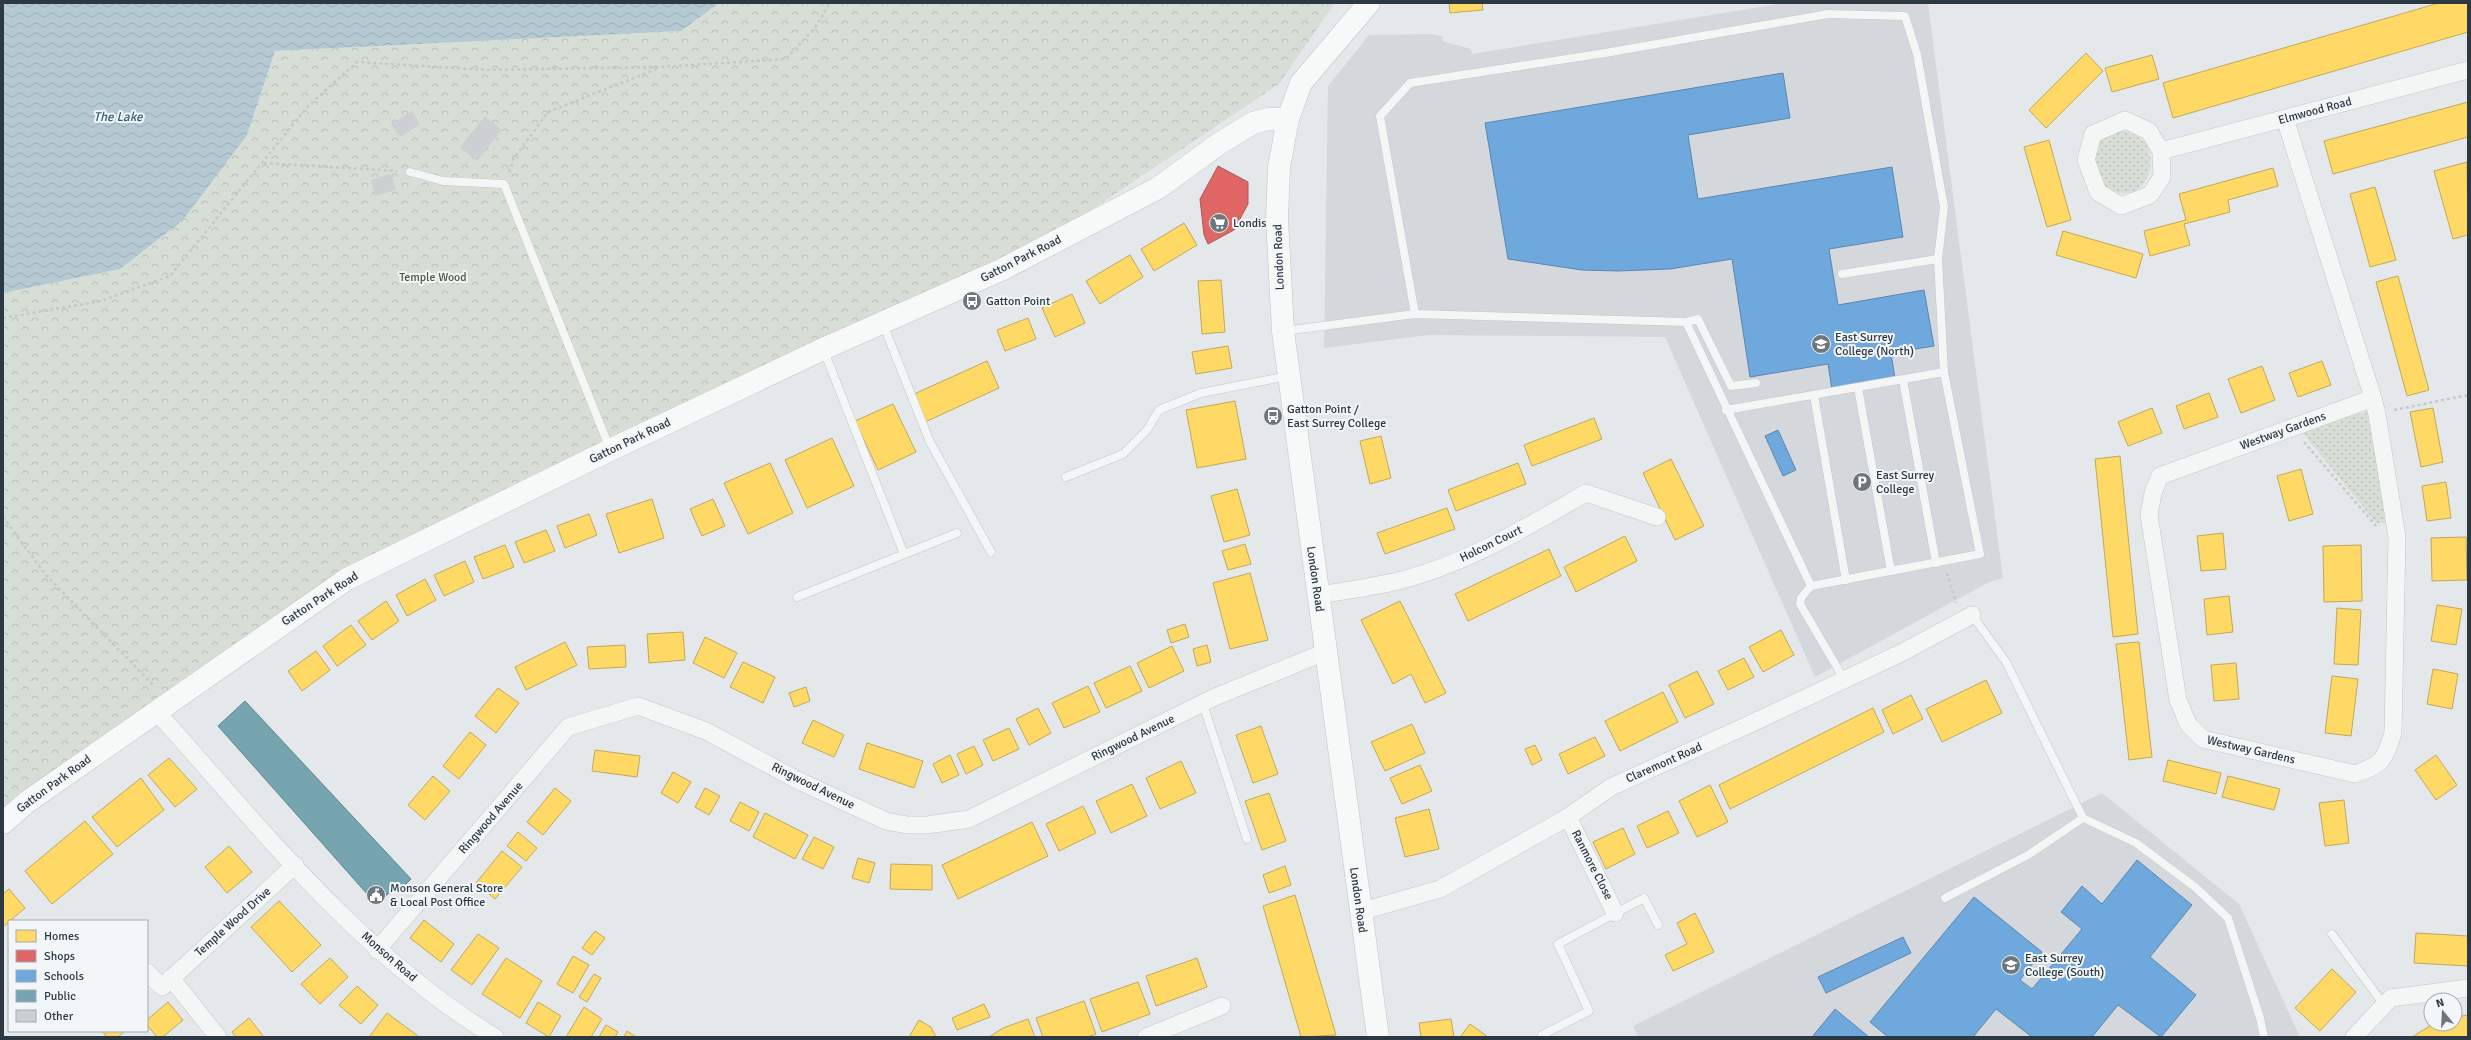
<svg xmlns="http://www.w3.org/2000/svg" width="2471" height="1040" font-family="Signika,sans-serif">
<style>
.built{fill:#d4d8dd}
.green{fill:url(#green-dots)}
.forest{fill:url(#forest-crowns)}
.water{fill:url(#water-waves)}
.homes{fill:#ffd966;stroke:#c0a95c}
.shops{fill:#e06666;stroke:#aa585c}
.schools{fill:#6fa8dc;stroke:#5b87ae}
.public{fill:#76a5af;stroke:#60858f}
.building{fill:#cdd0d2}
.lines{fill:none;stroke-linecap:round;stroke-linejoin:round}
.service-casing{stroke:#c3c6c8;stroke-width:9}
.minor-casing{stroke:#c3c6c8;stroke-width:18}
.primary-casing{stroke:#c1c5c7;stroke-width:23}
.path{stroke:#c6c8c9;stroke-width:2.5;stroke-dasharray:3 3;stroke-linecap:butt}
.service{stroke:#f4f6f6;stroke-width:8}
.minor{stroke:#f4f6f6;stroke-width:17}
.primary{stroke:#f7f8f8;stroke-width:22}
.labels{text-anchor:middle;dominant-baseline:central;stroke-width:4;stroke-linejoin:round;paint-order:stroke}
.street-label{font-size:12px;fill:#2c3943;stroke:#f3f6f8}
.poi-label{font-size:12px;fill:#2c3943;stroke:#f3f6f8;text-anchor:start}
.park-label{font-size:12px;fill:#485e3a;stroke:#f3f6f8}
.water-label{font-size:13px;font-style:italic;fill:#376076;stroke:#f3f6f8}
</style>
<defs>
<pattern id="green-dots" width="8" height="8" patternUnits="userSpaceOnUse"><rect width="8" height="8" fill="#d7ded6"/><path d="M2 2h.1M6 6h.1" fill="none" stroke="#b9bfb9" stroke-width="1.8" stroke-linecap="round"/></pattern>
<pattern id="forest-crowns" width="20" height="18" patternUnits="userSpaceOnUse"><rect width="20" height="18" fill="#d7ded6"/><path d="M2 6a3 3 0 1 1 6 0M12 15a3 3 0 1 1 6 0" fill="none" stroke="#b9bfb9"/></pattern>
<pattern id="water-waves" width="16" height="10" patternUnits="userSpaceOnUse"><rect width="16" height="10" fill="#b5c9d3"/><path d="M0 5q4-4 8 0t8 0" fill="none" stroke="#9cadb6"/></pattern>
</defs>
<rect width="100%" height="100%" fill="#e5e8ea"/>
<g class="built">
<polygon points="1784,3 1928,3 2003,578 1989,582 1815,677 1665,337 1429,335 1324,348 1328,86 1369,35 1432,34 1443,37 1442,41 1471,49 1472,54"/>
<polygon points="2102,793 2239,904 2300,1037 1638,1037 1633,1026"/>
</g>
<g class="green">
<path d="M2120,131c56,4 27,90 -18,53 -10,-8 -14,-36 -2,-44 6,-4 14,-6 20,-9z"/>
<polygon points="2367,411 2388,523 2376,523 2302,432"/>
</g>
<polygon class="forest" points="719,3 1335,3 1279,84 1003,269 347,579 3,823 3,293 120,269 247,135 275,51 681,31"/>
<polygon class="water" points="3,3 719,3 681,31 275,51 247,135 183,220 120,269 3,293"/>
<g class="homes">
<polygon points="1449,3 1482,3 1483,10 1450,13"/>
<polygon points="2439,3 2468,3 2468,32 2173,118 2163,83"/>
<polygon points="2086,53 2103,71 2046,128 2029,110"/>
<polygon points="2152,55 2159,79 2112,92 2105,68"/>
<polygon points="2468,102 2468,137 2333,174 2324,141"/>
<polygon points="2049,140 2071,220 2047,227 2024,147"/>
<polygon points="2467,162 2468,235 2453,239 2434,171"/>
<polygon points="2273,168 2278,186 2228,200 2230,212 2184,224 2190,245 2150,256 2144,231 2186,220 2179,194"/>
<polygon points="2375,187 2396,260 2370,267 2350,194"/>
<polygon points="1184,223 1197,245 1154,271 1141,249"/>
<polygon points="2063,231 2143,254 2136,278 2056,255"/>
<polygon points="1130,255 1143,277 1100,304 1086,281"/>
<polygon points="2398,276 2429,390 2407,396 2376,282"/>
<polygon points="1221,280 1225,332 1202,334 1198,281"/>
<polygon points="1072,294 1085,323 1055,337 1042,308"/>
<polygon points="1028,318 1036,339 1005,351 997,330"/>
<polygon points="1228,346 1232,368 1196,374 1192,352"/>
<polygon points="987,361 999,388 925,422 912,395"/>
<polygon points="2322,361 2331,385 2298,397 2289,373"/>
<polygon points="2262,366 2275,400 2241,413 2228,379"/>
<polygon points="2209,393 2218,417 2184,429 2176,406"/>
<polygon points="1235,401 1246,459 1197,468 1186,410"/>
<polygon points="893,404 916,452 878,470 855,421"/>
<polygon points="2152,408 2162,433 2128,446 2118,422"/>
<polygon points="2433,408 2443,462 2421,467 2410,412"/>
<polygon points="1594,418 1602,439 1532,466 1524,445"/>
<polygon points="1381,436 1391,478 1370,484 1360,441"/>
<polygon points="832,438 854,486 807,508 785,460"/>
<polygon points="2120,456 2138,634 2113,637 2095,459"/>
<polygon points="1671,459 1704,526 1675,540 1643,473"/>
<polygon points="770,463 793,513 748,534 724,483"/>
<polygon points="1518,463 1526,484 1456,511 1448,490"/>
<polygon points="2301,469 2313,514 2289,521 2277,476"/>
<polygon points="2446,482 2451,518 2427,521 2422,486"/>
<polygon points="1237,489 1250,535 1224,542 1211,496"/>
<polygon points="652,499 664,538 619,553 606,514"/>
<polygon points="713,499 725,526 702,536 690,509"/>
<polygon points="1447,508 1455,529 1385,554 1377,533"/>
<polygon points="589,514 597,535 565,548 557,526"/>
<polygon points="546,530 555,551 524,563 515,542"/>
<polygon points="2223,533 2226,569 2201,571 2197,536"/>
<polygon points="1625,536 1637,561 1576,592 1564,567"/>
<polygon points="2466,537 2467,580 2432,581 2431,538"/>
<polygon points="1245,544 1251,564 1228,570 1222,551"/>
<polygon points="505,545 514,567 483,579 474,557"/>
<polygon points="2361,545 2362,601 2324,602 2323,546"/>
<polygon points="1549,549 1561,576 1468,621 1455,594"/>
<polygon points="465,561 474,582 444,596 434,575"/>
<polygon points="1250,573 1268,640 1230,649 1213,583"/>
<polygon points="425,579 436,600 407,616 396,595"/>
<polygon points="2229,596 2233,632 2207,635 2204,599"/>
<polygon points="386,601 399,621 372,640 358,621"/>
<polygon points="1400,601 1446,693 1425,703 1411,674 1393,684 1361,620"/>
<polygon points="2437,605 2462,609 2456,645 2431,641"/>
<polygon points="2337,608 2361,610 2358,665 2334,664"/>
<polygon points="1185,624 1189,637 1171,643 1167,630"/>
<polygon points="351,625 366,645 337,666 323,646"/>
<polygon points="1781,630 1794,655 1763,672 1749,647"/>
<polygon points="683,632 685,660 649,663 647,634"/>
<polygon points="705,637 737,653 724,678 693,663"/>
<polygon points="565,642 577,665 526,690 515,667"/>
<polygon points="2139,642 2152,757 2129,760 2116,644"/>
<polygon points="625,645 626,667 589,669 587,647"/>
<polygon points="1207,645 1211,662 1197,666 1193,649"/>
<polygon points="1172,646 1184,671 1149,688 1137,663"/>
<polygon points="316,651 330,670 302,691 288,671"/>
<polygon points="1744,658 1754,677 1728,690 1718,671"/>
<polygon points="743,662 775,677 763,703 730,687"/>
<polygon points="2236,663 2239,699 2214,701 2211,665"/>
<polygon points="1130,666 1142,691 1106,708 1094,683"/>
<polygon points="2433,669 2458,674 2452,709 2427,704"/>
<polygon points="1697,671 1714,704 1685,718 1669,685"/>
<polygon points="2332,676 2358,679 2351,736 2325,733"/>
<polygon points="1986,680 2002,713 1942,742 1926,709"/>
<polygon points="1088,686 1100,712 1064,728 1052,703"/>
<polygon points="806,687 810,701 794,707 789,693"/>
<polygon points="498,688 519,703 496,733 475,716"/>
<polygon points="1663,692 1678,722 1620,751 1605,721"/>
<polygon points="1911,695 1923,719 1893,734 1882,710"/>
<polygon points="1038,708 1051,733 1029,745 1016,719"/>
<polygon points="1873,708 1884,732 1730,809 1719,785"/>
<polygon points="813,720 844,735 834,757 802,743"/>
<polygon points="1412,724 1425,753 1385,771 1371,742"/>
<polygon points="1261,726 1278,774 1253,783 1236,735"/>
<polygon points="1009,728 1019,749 993,761 983,740"/>
<polygon points="470,732 486,745 459,779 443,766"/>
<polygon points="1595,737 1605,756 1568,774 1559,754"/>
<polygon points="867,743 923,761 914,788 859,769"/>
<polygon points="1535,745 1542,760 1532,765 1525,749"/>
<polygon points="974,746 983,765 966,774 957,754"/>
<polygon points="595,750 640,756 637,777 592,771"/>
<polygon points="950,755 959,775 942,783 933,764"/>
<polygon points="2436,755 2457,785 2436,800 2415,770"/>
<polygon points="169,758 197,789 175,807 148,775"/>
<polygon points="2168,760 2221,773 2216,794 2163,781"/>
<polygon points="1181,761 1196,793 1160,809 1146,778"/>
<polygon points="1420,765 1432,791 1402,804 1390,778"/>
<polygon points="673,772 691,782 678,803 661,793"/>
<polygon points="433,776 450,791 425,820 408,805"/>
<polygon points="2228,776 2280,789 2274,810 2222,797"/>
<polygon points="141,778 164,810 117,847 92,817"/>
<polygon points="1132,784 1147,816 1111,833 1096,801"/>
<polygon points="1710,785 1728,822 1697,837 1679,801"/>
<polygon points="555,788 571,801 543,835 527,822"/>
<polygon points="705,788 720,796 709,815 695,807"/>
<polygon points="1269,793 1286,841 1262,850 1245,801"/>
<polygon points="2344,800 2349,843 2325,846 2319,803"/>
<polygon points="740,802 759,812 749,831 730,821"/>
<polygon points="1083,806 1096,833 1059,851 1046,824"/>
<polygon points="1429,809 1439,849 1405,857 1395,818"/>
<polygon points="1668,811 1679,833 1647,848 1637,826"/>
<polygon points="765,813 808,835 795,859 753,837"/>
<polygon points="85,821 113,854 52,904 25,871"/>
<polygon points="1032,822 1048,856 958,899 942,865"/>
<polygon points="1623,828 1635,854 1606,869 1593,842"/>
<polygon points="518,832 537,848 526,861 507,846"/>
<polygon points="814,837 834,847 823,869 802,859"/>
<polygon points="229,846 252,872 227,893 205,867"/>
<polygon points="502,851 522,867 495,899 476,883"/>
<polygon points="858,858 875,863 869,883 852,878"/>
<polygon points="891,864 932,865 932,890 890,889"/>
<polygon points="1285,866 1291,885 1269,893 1263,875"/>
<polygon points="9,889 25,908 3,927 3,894"/>
<polygon points="1295,895 1336,1035 1301,1037 1263,906"/>
<polygon points="279,901 321,945 292,972 251,927"/>
<polygon points="1695,913 1714,952 1673,971 1665,955 1687,944 1677,923"/>
<polygon points="424,920 454,944 441,962 410,938"/>
<polygon points="595,931 605,938 592,955 582,948"/>
<polygon points="2416,933 2468,936 2468,966 2414,963"/>
<polygon points="478,934 499,948 472,985 451,970"/>
<polygon points="573,956 589,965 573,993 557,984"/>
<polygon points="330,958 348,977 320,1004 301,984"/>
<polygon points="506,958 542,981 520,1018 482,994"/>
<polygon points="1197,958 1207,987 1156,1006 1146,976"/>
<polygon points="2332,969 2356,992 2320,1031 2295,1008"/>
<polygon points="594,974 601,978 587,1002 579,997"/>
<polygon points="1138,982 1150,1014 1102,1032 1090,999"/>
<polygon points="357,986 378,1005 361,1024 339,1005"/>
<polygon points="1084,1001 1096,1034 1087,1037 1043,1037 1036,1018"/>
<polygon points="168,1002 183,1020 163,1037 157,1037 147,1025 147,1020"/>
<polygon points="538,1002 561,1016 549,1037 526,1023"/>
<polygon points="984,1004 990,1017 957,1030 952,1018"/>
<polygon points="584,1007 602,1019 591,1037 566,1037"/>
<polygon points="387,1013 418,1036 417,1037 369,1037"/>
<polygon points="2468,1015 2468,1037 2412,1037 2433,1024 2455,1024 2455,1017"/>
<polygon points="249,1018 264,1037 236,1037 232,1032"/>
<polygon points="1028,1019 1035,1037 989,1037 1003,1028"/>
<polygon points="1451,1019 1454,1037 1421,1037 1419,1023"/>
<polygon points="919,1020 931,1027 936,1037 909,1037"/>
<polygon points="1470,1024 1488,1037 1460,1037"/>
<polygon points="606,1025 618,1032 615,1037 599,1037"/>
<polygon points="102,1031 125,1031 118,1037 107,1037"/>
<polygon points="627,1031 636,1037 624,1037"/>
</g>
<polygon class="shops" points="1218,166 1248,182 1248,204 1234,230 1208,244 1204,235 1200,199"/>
<g class="schools">
<polygon points="1783,73 1790,118 1688,135 1698,199 1892,167 1903,237 1829,249 1838,305 1924,290 1934,346 1891,353 1895,379 1832,390 1828,364 1750,377 1732,259 1670,269 1618,271 1582,270 1508,259 1485,123"/>
<polygon points="1778,430 1796,470 1783,476 1765,436"/>
<polygon points="2137,860 2192,905 2150,957 2196,995 2161,1037 2118,1005 2092,1037 2032,1037 1996,1009 1973,1037 1888,1037 1870,1022 1974,897 2042,952 2020,980 2032,989 2082,929 2061,912 2082,886 2102,904"/>
<polygon points="1903,937 1911,953 1826,993 1818,977"/>
<polygon points="1835,1009 1869,1037 1812,1037"/>
</g>
<polygon class="public" points="245,701 411,879 398,892 394,889 376,904 218,726"/>
<g class="building">
<polygon points="412,111 420,124 400,137 391,124"/>
<polygon points="485,116 502,130 477,161 460,147"/>
<polygon points="391,174 396,190 375,196 371,180"/>
</g>
<g class="lines">
<g class="service-casing">
<g id="service">
<polyline points="410,172 443,181 504,184 610,449"/>
<polyline points="1842,274 1938,259 1944,372"/>
<polyline points="1415,314 1380,116 1410,83 1605,53 1828,14 1905,16 1917,54 1944,207 1938,259"/>
<polyline points="1686,322 1698,319 1731,386 1756,383"/>
<polyline points="883,324 930,442 991,552"/>
<polyline points="1284,331 1415,314 1686,322 1811,586 1980,554 1944,372 1726,410"/>
<polyline points="824,351 904,554"/>
<polyline points="1903,380 1936,563"/>
<polyline points="1858,388 1891,571"/>
<polyline points="1814,396 1846,580"/>
<polyline points="1066,477 1123,454 1147,430 1159,410 1201,393 1288,376"/>
<polyline points="1811,586 1801,598 1800,604 1844,679"/>
<polyline points="797,597 957,533"/>
<polyline points="1972,615 2006,662 2083,818 2136,843 2195,887 2228,918 2260,1018 2264,1037"/>
<polyline points="1203,704 1247,839"/>
<polyline points="1945,898 2028,855 2083,818"/>
<polyline points="2332,934 2384,1005"/>
<polyline points="1542,1035 1589,1011 1558,944 1644,898 1658,925"/>
</g>
</g>
<g class="minor-casing">
<g id="minor">
<path d="M2285,119l88,279 4,16 20,123 -4,196c-9,28 -10,31 -38,41l-152,-35 -15,-15 -10,-24 -29,-185 4,-22 7,-17 213,-78"/>
<polygon points="2125,120 2149,131 2161,151 2162,177 2150,195 2121,206 2098,192 2086,160 2093,134"/>
<polyline points="2161,151 2468,70"/>
<path d="M1317,595c28,-4 57,-8 85,-15 66,-17 126,-54 184,-87l71,24"/>
<path d="M156,711c104,116 204,244 339,326"/>
<polyline points="1568,817 1615,913"/>
<polyline points="1359,912 1440,889 1568,817 1611,787 1748,725 1901,653 1972,615"/>
<polyline points="377,950 568,727 638,706 706,731 797,780 886,821 907,825 927,825 969,819 1215,697 1325,652"/>
<polyline points="147,972 162,987 295,865"/>
<polyline points="171,978 218,1037"/>
<polyline points="1146,1037 1222,1006"/>
<polyline points="2354,1037 2391,998 2468,988"/>
</g>
</g>
<g class="primary-casing">
<g id="primary">
<polyline points="1369,3 1301,83 1288,119 1279,167 1277,219 1283,331 1378,1037"/>
<polyline points="3,823 27,802 347,579 610,450 823,349 1003,269 1158,188 1220,143 1253,123 1268,119 1288,119"/>
</g>
</g>
<g class="path">
<polyline points="264,163 397,171"/>
<polyline points="509,172 514,158 548,112 659,68"/>
<polyline points="3,318 101,301 170,276 308,106 357,62 488,70 660,67 786,59 814,29 830,3"/>
<polyline points="2394,410 2468,395"/>
<polyline points="2304,442 2376,526"/>
<polyline points="3,517 45,574 155,687"/>
<polyline points="1947,573 1956,603"/>
</g>
<use href="#service" class="service"/>
<use href="#minor" class="minor"/>
<use href="#primary" class="primary"/>
</g>
<defs>
<g id="supermarket-disc" transform="scale(1)"><circle r="9.5" fill="#6d767d" stroke="#f3f6f8"/><path d="M-6-5.5h2.5l.6 2H6L4.5 2H-2.5L-4.4-4H-6ZM-1.5 3.2a1.3 1.3 0 1 0 .1 0ZM3 3.2a1.3 1.3 0 1 0 .1 0Z" fill="#fff"/></g>
<g id="bus-disc" transform="scale(1)"><circle r="9.5" fill="#6d767d" stroke="#f3f6f8"/><path d="M-5-6H5V4H4V6H2V4H-2V6H-4V4H-5ZM-3.5-4V0h7V-4ZM-3.5 1.2v1.5H-2V1.2ZM2 1.2v1.5H3.5V1.2Z" fill="#fff"/></g>
<g id="university-disc" transform="scale(1)"><circle r="9.5" fill="#6d767d" stroke="#f3f6f8"/><path d="M0-5L7-2L0 1L-7-2ZM-4 1L0 2.5L4 1V4Q0 6-4 4Z" fill="#fff"/></g>
<g id="parking-disc" transform="scale(1)"><circle r="9.5" fill="#6d767d" stroke="#f3f6f8"/><path d="M-3.5-5.5H1a3.5 3.5 0 0 1 0 7H-1V5.5H-3.5ZM-1-3.4V-.6H.8a1.4 1.4 0 0 0 0-2.8Z" fill="#fff"/></g>
<g id="civic-disc" transform="scale(1)"><circle r="9.5" fill="#6d767d" stroke="#f3f6f8"/><path d="M-.6-6.5H3V-4.5H.6V-3L4-1V1h2V6H-6V1h2V-1L-.6-3ZM-1.2 2.5V6h2.4V2.5Z" fill="#fff"/></g>
</defs>
<g fill-rule="evenodd">
<use href="#supermarket-disc" x="1219" y="223"/>
<use href="#bus-disc" x="972" y="301"/>
<use href="#university-disc" x="1821" y="344"/>
<use href="#bus-disc" x="1273" y="416"/>
<use href="#parking-disc" x="1862" y="482"/>
<use href="#civic-disc" x="376" y="895"/>
<use href="#university-disc" x="2011" y="965"/>
</g>
<g class="labels">
<g class="street-label">
<text transform="translate(2315 111) rotate(-15)">Elmwood Road</text>
<text transform="translate(1279 257) rotate(-92)">London Road</text>
<text transform="translate(1021 259) rotate(-27)">Gatton Park Road</text>
<text transform="translate(2283 431) rotate(-20)">Westway Gardens</text>
<text transform="translate(630 441) rotate(-26)">Gatton Park Road</text>
<text transform="translate(1491 544) rotate(-26)">Holcon Court</text>
<text transform="translate(1315 579) rotate(82)">London Road</text>
<text transform="translate(320 599) rotate(-33)">Gatton Park Road</text>
<text transform="translate(1133 738) rotate(-26)">Ringwood Avenue</text>
<text transform="translate(2251 750) rotate(13)">Westway Gardens</text>
<text transform="translate(1664 763) rotate(-24)">Claremont Road</text>
<text transform="translate(54 784) rotate(-36)">Gatton Park Road</text>
<text transform="translate(813 786) rotate(26)">Ringwood Avenue</text>
<text transform="translate(491 818) rotate(-49)">Ringwood Avenue</text>
<text transform="translate(1592 865) rotate(63)">Ranmore Close</text>
<text transform="translate(1358 900) rotate(82)">London Road</text>
<text transform="translate(233 922) rotate(-42)">Temple Wood Drive</text>
<text transform="translate(389 957) rotate(41)">Monson Road</text>
</g>
<g class="poi-label">
<text x="1233" y="223">Londis</text>
<text x="986" y="301">Gatton Point</text>
<text x="1835" y="337">East Surrey<tspan x="1835" dy="14">College (North)</tspan></text>
<text x="1287" y="409">Gatton Point /<tspan x="1287" dy="14">East Surrey College</tspan></text>
<text x="1876" y="475">East Surrey<tspan x="1876" dy="14">College</tspan></text>
<text x="390" y="888">Monson General Store<tspan x="390" dy="14">&amp; Local Post Office</tspan></text>
<text x="2025" y="958">East Surrey<tspan x="2025" dy="14">College (South)</tspan></text>
</g>
<g class="park-label">
<text x="433" y="277">Temple Wood</text>
</g>
<g class="water-label">
<text x="118" y="117">The Lake</text>
</g>
</g>
<rect width="2471" height="1040" fill="none" stroke="#2c3943" stroke-width="8"/>
<rect x="8" y="920" width="140" height="112" fill="#f3f6f8" stroke="#a3aab0"/>
<rect x="16" y="930" width="20" height="12" fill="#ffd966" stroke="#a3aab0"/>
<text x="44" y="940" font-size="12" fill="#2c3943">Homes</text>
<rect x="16" y="950" width="20" height="12" fill="#e06666" stroke="#a3aab0"/>
<text x="44" y="960" font-size="12" fill="#2c3943">Shops</text>
<rect x="16" y="970" width="20" height="12" fill="#6fa8dc" stroke="#a3aab0"/>
<text x="44" y="980" font-size="12" fill="#2c3943">Schools</text>
<rect x="16" y="990" width="20" height="12" fill="#76a5af" stroke="#a3aab0"/>
<text x="44" y="1000" font-size="12" fill="#2c3943">Public</text>
<rect x="16" y="1010" width="20" height="12" fill="#cdd0d2" stroke="#a3aab0"/>
<text x="44" y="1020" font-size="12" fill="#2c3943">Other</text>
<g transform="translate(2443 1012) rotate(342)"><circle r="19" fill="#f3f6f8" stroke="#a3aab0"/>
<path d="M0-3L7 15L0 10L-7 15Z" fill="#6d767d"/>
<text y="-6" font-size="11" font-weight="bold" text-anchor="middle" fill="#2c3943">N</text>
</g>
</svg>
